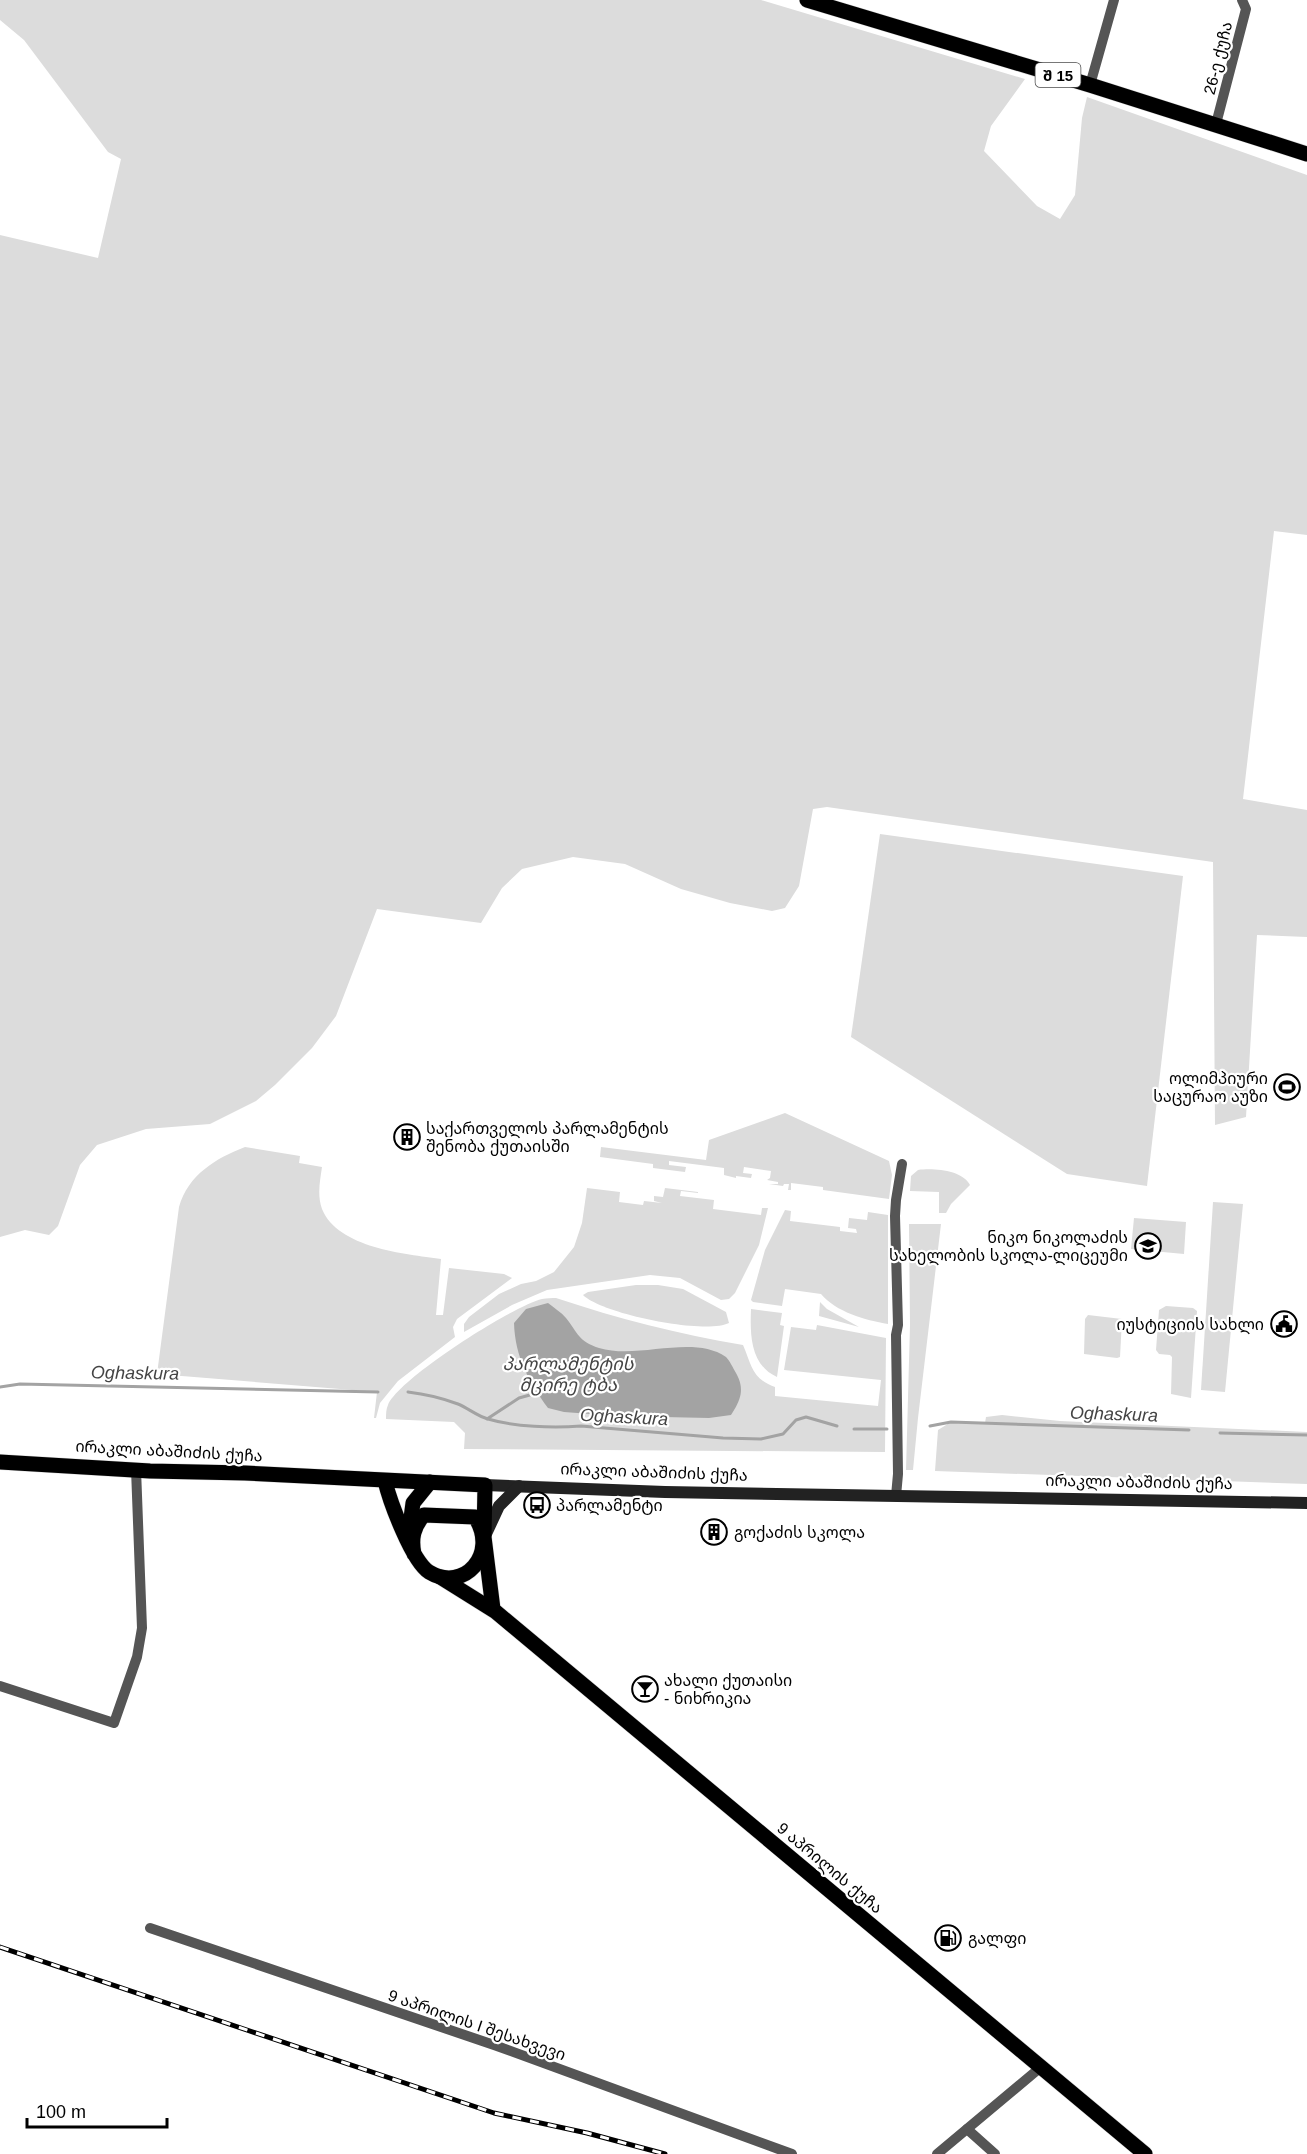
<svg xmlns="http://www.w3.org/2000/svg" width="1307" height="2154" font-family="Helvetica,'Noto Sans Georgian',sans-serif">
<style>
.green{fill:#dcdcdc}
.water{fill:#a3a3a3}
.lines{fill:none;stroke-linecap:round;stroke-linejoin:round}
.stream{stroke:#a3a3a3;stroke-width:3}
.primary-casing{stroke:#dbdbdb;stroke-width:16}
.minor{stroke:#555;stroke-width:10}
.secondary{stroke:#222;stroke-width:12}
.primary{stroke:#000;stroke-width:15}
.rail-casing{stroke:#000;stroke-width:5}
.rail{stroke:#fff;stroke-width:3;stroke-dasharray:9;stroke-linecap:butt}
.labels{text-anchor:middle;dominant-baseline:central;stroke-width:4.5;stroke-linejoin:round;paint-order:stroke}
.shield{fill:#fff;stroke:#4c4c4c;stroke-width:1.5}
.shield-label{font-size:15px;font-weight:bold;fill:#000}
.street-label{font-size:16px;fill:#000;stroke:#fff}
.poi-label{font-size:16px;fill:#000;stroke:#fff;text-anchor:start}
.water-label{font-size:18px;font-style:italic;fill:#444;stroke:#fff}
</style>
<rect width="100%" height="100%" fill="#fff"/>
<g class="green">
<polygon points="0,0 761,0 1025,79 991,126 984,151 1037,206 1060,219 1075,195 1082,118 1087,97 1307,175 1307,535 1274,531 1243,799 1307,810 1307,937 1257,935 1246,1117 1215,1125 1213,862 827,807 813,809 799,886 785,908 772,911 730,903 681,889 625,864 573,857 522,869 502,888 481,923 377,909 336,1016 312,1048 275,1085 256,1101 210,1124 146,1129 97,1145 80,1165 58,1226 49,1235 25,1230 0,1237 0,235 98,258 121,159 108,152 24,40 0,20"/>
<polygon points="880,834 1183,876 1147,1186 1067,1174 851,1037"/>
<polygon points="785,1113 889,1161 892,1175 889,1199 823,1190 823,1187 791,1183 791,1190 788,1190 789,1184 784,1184 783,1186 769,1184 778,1184 778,1182 767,1180 770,1178 771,1171 744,1167 743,1173 752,1174 751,1178 736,1176 736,1178 724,1175 724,1168 669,1161 669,1165 686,1167 685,1172 653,1168 653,1164 600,1157 601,1147 706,1160 709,1140"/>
<path d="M245,1147l55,9 -1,7 23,4c-2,14 -5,28 0,42 16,39 83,45 119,50l-5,56h7l6,-47 55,6 8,4 -55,41 -4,8 2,10 -57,44 -18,22 -4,15h-2l3,-26 -220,-18 22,-167c9,-32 37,-49 66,-60z"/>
<path d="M918,1170c16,-2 44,0 52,15l-19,19 -5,9h-7v-21l-29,-1 1,-15z"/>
<polygon points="587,1188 620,1192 619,1202 643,1205 644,1201 662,1203 654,1201 654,1196 663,1197 665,1188 698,1192 698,1193 681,1191 680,1196 714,1200 713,1209 761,1215 762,1208 768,1208 759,1245 735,1293 729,1299 721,1300 680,1278 650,1275 547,1290 512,1305 464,1332 464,1324 469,1317 499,1294 521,1284 536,1281 554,1272 574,1247 582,1223"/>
<polygon points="1213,1202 1243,1204 1225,1392 1201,1390"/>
<path d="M785,1210l6,1 -1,10 50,6v4l17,2 -1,-4 -8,-1 1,-10 18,2 1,-8 20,3v109c-23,-4 -52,-12 -67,-30l-36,-5 -3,17 -29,-4 -2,-2 14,-50z"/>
<polygon points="1134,1218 1186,1222 1184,1254 1131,1249"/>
<polygon points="909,1224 941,1224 918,1418 913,1470 906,1470 910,1325"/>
<path d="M636,1285h22l25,4 43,23 3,11c-24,12 -127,-9 -146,-28l5,-3z"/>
<path d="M556,1298c63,21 122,36 187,47 9,21 9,34 32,42v9l103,10 3,-26 -97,-10 7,-43 25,3 1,-5 69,13 -1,114 -421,-3 1,-16 -11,-11 -68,-3c0,-5 0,-10 2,-14 11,-27 125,-99 154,-106 5,-1 10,-1 14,-1z"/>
<polygon points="820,1302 827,1309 859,1327 819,1316"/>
<polygon points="1166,1306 1193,1308 1197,1311 1191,1398 1171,1394 1172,1357 1170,1355 1159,1354 1156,1350 1159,1310"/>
<path d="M751,1309l31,4 -2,12 4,1 -7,51c-27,-12 -27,-43 -26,-68z"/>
<polygon points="1088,1315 1122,1319 1120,1357 1117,1358 1084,1354 1085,1319"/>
<polygon points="1002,1415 1060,1421 1307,1432 1307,1484 935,1471 938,1430 951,1422 985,1423 986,1417"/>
</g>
<path class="water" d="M548,1303c6,5 13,9 18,15 12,15 12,23 33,30 39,12 93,-14 127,9 4,4 7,11 10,16 9,16 5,27 -5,42l-22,3 -91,-2 -54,-4 -16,-4c-19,-26 -33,-51 -34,-85l12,-14z"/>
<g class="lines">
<g class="stream">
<polyline points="0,1387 20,1384 378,1392"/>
<path d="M408,1392c17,2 34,6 50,12 10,4 19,12 30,15 27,8 65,9 93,7l142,12 38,1 22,-5 13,-14 10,-3 31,9"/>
<polyline points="487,1419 519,1398 537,1393"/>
<polyline points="930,1426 951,1422 1189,1430"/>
<polyline points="854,1429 887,1429"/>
<polyline points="1220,1433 1307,1435"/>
</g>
<g class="primary-casing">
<g id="primary">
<polyline points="807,0 1090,85 1307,154"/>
<polyline points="0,1462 150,1471 245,1473 485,1485 484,1537 493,1609"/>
<path d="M385,1481c5,21 27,80 44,91 35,21 70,-18 46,-55l-51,-2c-11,12 -13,24 -10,39"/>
<polyline points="409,1533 413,1503 430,1482"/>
<polyline points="440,1577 496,1612 1145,2154"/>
</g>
</g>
<g class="minor">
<polyline points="1090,85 1114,0"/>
<polyline points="1216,124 1246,9 1242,0"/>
<polyline points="896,1496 898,1474 896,1335 898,1325 895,1216 896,1200 902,1164"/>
<polyline points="0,1686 114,1723 137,1657 142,1628 136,1469"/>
<polyline points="150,1928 497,2046 792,2154"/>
<polyline points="967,2129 995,2154"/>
<polyline points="937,2154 1041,2067"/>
</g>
<g class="secondary">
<polyline points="485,1485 665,1492 1307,1503"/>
<polyline points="485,1536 499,1506 519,1486"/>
</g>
<use href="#primary" class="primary"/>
<g class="rail-casing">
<polyline id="rail" points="0,1947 494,2113 587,2133 665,2154"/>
</g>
<use href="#rail" class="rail"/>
</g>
<defs>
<g id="stadium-ring" transform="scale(1.35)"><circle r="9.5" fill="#fff" stroke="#000" stroke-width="1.5"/><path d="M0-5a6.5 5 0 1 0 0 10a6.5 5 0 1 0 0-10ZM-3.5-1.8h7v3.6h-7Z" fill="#000"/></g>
<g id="building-ring" transform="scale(1.35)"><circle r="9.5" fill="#fff" stroke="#000" stroke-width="1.5"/><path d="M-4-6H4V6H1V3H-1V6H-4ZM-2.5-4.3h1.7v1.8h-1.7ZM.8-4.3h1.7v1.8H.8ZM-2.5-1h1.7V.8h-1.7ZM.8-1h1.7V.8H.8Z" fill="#000"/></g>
<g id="school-ring" transform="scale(1.35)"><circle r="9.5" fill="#fff" stroke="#000" stroke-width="1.5"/><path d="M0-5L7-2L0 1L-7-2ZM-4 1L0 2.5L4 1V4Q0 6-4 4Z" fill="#000"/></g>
<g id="civic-ring" transform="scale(1.35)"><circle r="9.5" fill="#fff" stroke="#000" stroke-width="1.5"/><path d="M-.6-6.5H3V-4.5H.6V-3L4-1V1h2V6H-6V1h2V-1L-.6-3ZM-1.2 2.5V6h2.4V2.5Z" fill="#000"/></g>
<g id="bus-ring" transform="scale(1.35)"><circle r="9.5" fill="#fff" stroke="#000" stroke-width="1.5"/><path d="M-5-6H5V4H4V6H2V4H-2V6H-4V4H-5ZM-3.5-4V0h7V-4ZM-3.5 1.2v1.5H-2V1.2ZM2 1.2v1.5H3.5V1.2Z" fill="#000"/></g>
<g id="bar-ring" transform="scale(1.35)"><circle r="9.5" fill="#fff" stroke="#000" stroke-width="1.5"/><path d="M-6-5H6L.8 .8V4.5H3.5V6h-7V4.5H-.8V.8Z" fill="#000"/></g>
<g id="fuel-ring" transform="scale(1.35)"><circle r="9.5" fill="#fff" stroke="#000" stroke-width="1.5"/><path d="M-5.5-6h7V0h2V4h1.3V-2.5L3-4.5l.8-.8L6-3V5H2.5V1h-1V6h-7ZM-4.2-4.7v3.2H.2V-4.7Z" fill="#000"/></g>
</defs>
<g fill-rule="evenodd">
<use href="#stadium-ring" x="1287" y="1087"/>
<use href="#building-ring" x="407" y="1137"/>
<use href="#school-ring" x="1148" y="1246"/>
<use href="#civic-ring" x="1284" y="1324"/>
<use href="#bus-ring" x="537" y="1505"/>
<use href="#building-ring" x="714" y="1532"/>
<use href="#bar-ring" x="645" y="1689"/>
<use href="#fuel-ring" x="948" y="1938"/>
</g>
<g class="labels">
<rect class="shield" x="1035.5" y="63" width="45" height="24" rx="4.5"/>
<g class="shield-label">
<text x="1058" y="75">შ 15</text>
</g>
<g class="street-label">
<text transform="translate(1218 58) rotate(-76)">26-ე ქუჩა</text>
<text transform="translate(169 1451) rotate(3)">ირაკლი აბაშიძის ქუჩა</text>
<text transform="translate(654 1472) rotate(2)">ირაკლი აბაშიძის ქუჩა</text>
<text transform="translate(1139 1482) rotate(1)">ირაკლი აბაშიძის ქუჩა</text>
<text transform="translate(830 1868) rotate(40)">9 აპრილის ქუჩა</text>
<text transform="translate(477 2025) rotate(19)">9 აპრილის I შესახვევი</text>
</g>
<g class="poi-label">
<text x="1268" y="1078" text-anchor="end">ოლიმპიური<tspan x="1268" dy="18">საცურაო აუზი</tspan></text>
<text x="426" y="1128">საქართველოს პარლამენტის<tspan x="426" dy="18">შენობა ქუთაისში</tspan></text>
<text x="1128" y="1237" text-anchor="end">ნიკო ნიკოლაძის<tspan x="1128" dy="18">სახელობის სკოლა-ლიცეუმი</tspan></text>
<text x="1264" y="1324" text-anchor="end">იუსტიციის სახლი</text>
<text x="556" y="1505">პარლამენტი</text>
<text x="734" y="1532">გოქაძის სკოლა</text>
<text x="664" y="1680">ახალი ქუთაისი<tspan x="664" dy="18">- ნიხრიკია</tspan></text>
<text x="968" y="1938">გალფი</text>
</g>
<g class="water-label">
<text x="568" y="1364">პარლამენტის<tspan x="568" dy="21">მცირე ტბა</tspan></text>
<text transform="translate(135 1373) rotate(1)">Oghaskura</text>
<text transform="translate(1114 1414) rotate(2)">Oghaskura</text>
<text transform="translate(624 1417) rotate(3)">Oghaskura</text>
</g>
</g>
<path d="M27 2118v9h140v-9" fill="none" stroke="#000000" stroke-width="3"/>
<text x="36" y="2118" font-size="18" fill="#000000" stroke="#ffffff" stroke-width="4.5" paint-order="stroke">100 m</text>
</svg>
